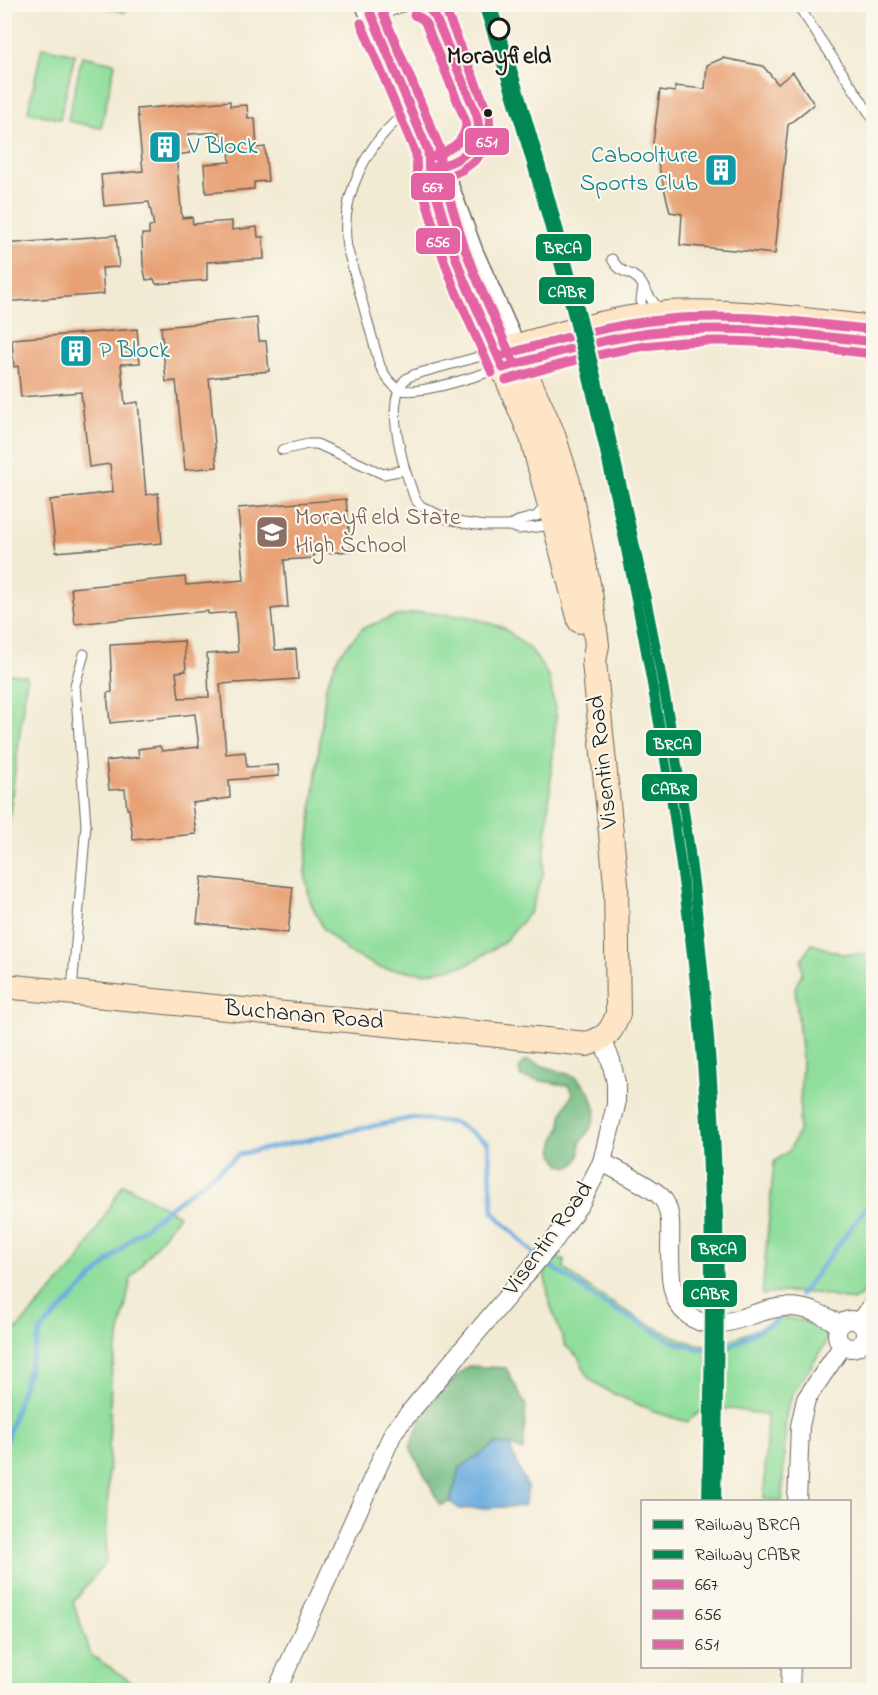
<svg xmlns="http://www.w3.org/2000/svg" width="878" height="1695" font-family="'Indie Flower',sans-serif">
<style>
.green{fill:#90de9c;stroke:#567d5c;stroke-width:1.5}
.forest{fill:#74bd84;stroke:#486c50;stroke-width:1.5}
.water{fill:#6bacdf;stroke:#44647e;stroke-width:1.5}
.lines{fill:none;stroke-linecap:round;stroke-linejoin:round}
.stream{stroke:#6bacdf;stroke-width:4.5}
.building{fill:#e8a175}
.service-casing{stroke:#67645c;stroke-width:11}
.minor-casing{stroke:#67645c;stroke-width:20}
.tertiary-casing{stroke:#67645c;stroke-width:25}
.secondary-casing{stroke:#67645c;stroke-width:26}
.service{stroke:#fff;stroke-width:9}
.minor{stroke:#fff;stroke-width:18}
.tertiary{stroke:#fff;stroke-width:22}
.secondary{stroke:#fde5c5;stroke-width:24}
.bus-1-casing{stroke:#fbf7ec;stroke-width:14}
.bus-2-casing{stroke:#fbf7ec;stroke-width:14}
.bus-3-casing{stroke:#fbf7ec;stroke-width:14}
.bus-1{stroke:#e463a4;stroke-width:9}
.bus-2{stroke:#e463a4;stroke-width:9}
.bus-3{stroke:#e463a4;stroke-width:9}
.rail-1-casing{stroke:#fbf7ec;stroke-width:15}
.rail-2-casing{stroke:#fbf7ec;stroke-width:15}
.rail-1{stroke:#008752;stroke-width:10}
.rail-2{stroke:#008752;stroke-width:10}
.stop-dot{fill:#fbf7ec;stroke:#1c1c1c;stroke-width:3}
.bus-dot{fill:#1c1c1c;stroke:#fbf7ec;stroke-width:2}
.labels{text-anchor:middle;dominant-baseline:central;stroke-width:4.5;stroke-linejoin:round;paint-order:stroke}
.stop-label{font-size:24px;font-weight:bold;fill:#1c1c1c;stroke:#fbf7ec}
.culture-label{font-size:24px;fill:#0d838f;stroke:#fbf7ec;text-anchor:start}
.education-label{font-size:24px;fill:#785e54;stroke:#fbf7ec;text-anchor:start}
.street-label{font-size:24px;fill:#1c1c1c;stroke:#fbf7ec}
.line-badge{stroke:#fbf7ec;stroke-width:2}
.badge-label{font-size:16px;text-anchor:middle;font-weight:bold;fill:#fff}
</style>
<rect width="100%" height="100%" fill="#fbf7ec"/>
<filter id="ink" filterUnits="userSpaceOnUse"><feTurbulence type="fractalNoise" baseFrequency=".0167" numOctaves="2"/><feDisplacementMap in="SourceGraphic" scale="12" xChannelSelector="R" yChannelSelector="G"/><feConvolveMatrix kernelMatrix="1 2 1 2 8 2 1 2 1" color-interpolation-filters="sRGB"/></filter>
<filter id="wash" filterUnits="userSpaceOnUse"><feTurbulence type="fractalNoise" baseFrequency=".008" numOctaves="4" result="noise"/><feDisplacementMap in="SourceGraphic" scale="24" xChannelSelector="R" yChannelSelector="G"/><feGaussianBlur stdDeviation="1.35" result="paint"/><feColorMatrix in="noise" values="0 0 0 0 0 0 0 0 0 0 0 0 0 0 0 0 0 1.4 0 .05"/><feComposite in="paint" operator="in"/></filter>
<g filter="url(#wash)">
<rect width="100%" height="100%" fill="#f2ebd4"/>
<g class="green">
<polygon points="93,4 127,4 127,5 125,12"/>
<polygon points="42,47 75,54 60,119 28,112"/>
<polygon points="82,56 115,63 101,128 68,121"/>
<polygon points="421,612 470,617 504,628 532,651 549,677 556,715 543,875 530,912 503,943 467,965 425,973 380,968 348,952 323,928 310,901 305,872 326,686 339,655 363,628 392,617"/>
<polygon points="5,673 27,676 5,850 4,673"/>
<polygon points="812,944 841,954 873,954 873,1278 862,1295 853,1301 815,1293 784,1292 762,1295 774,1162 789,1151 799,1130 802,1060 795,988 802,973 801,960"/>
<polygon points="123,1184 179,1215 131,1278 111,1376 106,1562 73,1602 91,1655 144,1690 5,1690 4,1348 6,1341 78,1262"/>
<path d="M556,1258l8,1v9c23,22 108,74 139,77 18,1 49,-14 65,-21 4,-2 9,-5 12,-6 12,-1 34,6 45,11l2,9 -2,7 -33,50 -6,19 -4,87 -18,-2 3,-83c-20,-4 -47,-13 -68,-3 -4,2 -8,6 -12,9l-29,-9 -48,-21 -21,-13 -11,-22 -13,-12 -15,-41 -6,-32z"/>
</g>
<g class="forest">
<path d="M526,1060l50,17 14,15 6,19 -2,10 -7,13 -7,9c3,35 -31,28 -26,0 1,-5 4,-9 6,-14 2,-6 1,-13 4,-19 2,-6 6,-11 9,-17l-4,-7 -48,-9c-3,-9 -2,-11 5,-17z"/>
<polygon points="468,1366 506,1368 526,1406 523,1451 510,1445 495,1444 460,1468 450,1502 440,1505 410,1447 426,1406"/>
</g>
<polygon class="water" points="495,1444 510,1445 514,1458 528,1488 524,1506 460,1509 450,1502 460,1468"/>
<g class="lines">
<g class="stream">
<polyline points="543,1260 600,1301 672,1341 699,1349 727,1348 780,1318"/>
<polyline points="800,1295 874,1198"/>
<polyline points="4,1447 41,1330 133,1237 170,1207 240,1154 412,1118 456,1123 488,1143 493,1212 536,1256"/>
</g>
</g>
<g id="blocks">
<g class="building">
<polygon points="723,58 763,66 778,84 793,72 814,104 788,125 775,254 680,245 682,214 670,212 653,143 660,90 675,92 675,86 705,89 707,65"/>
<polygon points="230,101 230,106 247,105 248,118 255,118 257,148 265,147 268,181 254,182 254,189 206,193 204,164 230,162 228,138 221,139 220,132 189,134 190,153 176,155 182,218 192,217 193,224 232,221 232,230 257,227 258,237 263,237 264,259 207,262 207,280 156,284 154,279 146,280 143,265 142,234 149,234 149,227 154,226 149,202 104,206 101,175 143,171 137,109"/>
<polygon points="116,235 119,267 102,268 104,294 4,302 4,244"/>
<polygon points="257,318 259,341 266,341 269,371 209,378 217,467 185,470 176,381 166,382 161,327"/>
<polygon points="137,329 140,363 121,364 125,404 138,402 146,495 158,493 162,543 56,552 50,500 113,492 110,464 89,467 81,392 21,397 18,366 14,367 12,339"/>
<polygon points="346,499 351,551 313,554 314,558 284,560 288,607 271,609 275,650 296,649 298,679 220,684 226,754 245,752 247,767 278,765 279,776 229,780 230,798 192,803 196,834 133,840 129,809 127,809 125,789 109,790 106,761 139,757 138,749 160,746 162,751 199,747 195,714 110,723 107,693 112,692 110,645 184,641 186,671 176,672 179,698 209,697 207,654 238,652 235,612 208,614 208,611 75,624 71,588 185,577 186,585 244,580 238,508"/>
<polygon points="202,877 293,887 288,933 197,923"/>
</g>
</g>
</g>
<g filter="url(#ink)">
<use href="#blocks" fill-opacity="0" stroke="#67645c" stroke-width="1.5"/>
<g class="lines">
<g class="service-casing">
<g id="service">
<path d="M418,4l10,4 7,8 43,104c2,25 -15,38 -37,47"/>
<polyline points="797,4 874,120"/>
<polyline points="373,18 407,5 416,4"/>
<path d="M410,110c-42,29 -71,87 -63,137l33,119c4,8 9,17 17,22 15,11 84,-14 104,-20"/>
<path d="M612,259c10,17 15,10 26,20 9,9 11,23 23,30"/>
<polyline points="643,316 641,300 643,287"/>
<polyline points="869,341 874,286"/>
<polyline points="282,450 308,444 317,444 383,474 405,470 415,499 421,506 445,518 463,523 484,526 510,526 519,529 545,526 554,529"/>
<path d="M405,470c-6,-24 -18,-68 -1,-89 3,-4 7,-5 12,-7l80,-22"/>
<polyline points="510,526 518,521 537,516 547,503"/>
<polyline points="72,990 86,824 75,685 84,654"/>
<polyline points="863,1342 874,1350"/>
</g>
</g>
<g class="minor-casing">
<g id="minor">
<path d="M602,1162c14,8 52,25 61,37 5,7 6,14 7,22 1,21 -2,50 3,69 2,9 7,18 14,24 30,26 68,-8 101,-7 20,0 36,8 52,18"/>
<circle cx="851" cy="1334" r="14"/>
<polyline points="860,1322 874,1303"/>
<polyline points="797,1502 800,1426 806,1399 843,1345"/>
<polyline points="277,1690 394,1431 553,1242 581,1202 602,1162 616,1105 616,1083 611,1061 602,1039"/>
<polyline points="790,1690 791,1666"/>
</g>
</g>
<g class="tertiary-casing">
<g id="tertiary">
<polyline points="367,4 428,151 440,167 472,253 514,347"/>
<polyline points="435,191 454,253 496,352"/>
</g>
</g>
<g class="secondary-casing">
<g id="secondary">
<path d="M506,367c51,-14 103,-31 156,-36 31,-2 62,-1 92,0"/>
<path d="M580,621l-48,-184 -36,-85c57,-16 114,-34 173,-39 68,-4 137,8 205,15"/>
<path d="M4,986l583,58c20,-7 24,-11 31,-30l-2,-130 -22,-222 3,-17 -6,-46 -23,-117 -16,-50 -38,-85"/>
</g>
</g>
<use href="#service" class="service"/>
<use href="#minor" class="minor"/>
<use href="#tertiary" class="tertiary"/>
<use href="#secondary" class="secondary"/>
<g class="bus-1-casing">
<g id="bus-1">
<polyline points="367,4 428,151 429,177 435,191 454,253 464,280 503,368"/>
<path d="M419,4l9,4 7,8 41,97c11,33 -17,51 -47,55"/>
<path d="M503,368c54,-16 109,-32 165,-37 68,-6 138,3 206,11"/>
</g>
</g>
<g class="bus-2-casing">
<g id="bus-2">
<path d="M414,15l7,3 4,4 41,100c0,20 -15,27 -31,34"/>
<polyline points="361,23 416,154 417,180 424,195 443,257 453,285 492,373"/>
<path d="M506,380c54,-16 109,-32 166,-37 66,-6 135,3 201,11"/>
</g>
</g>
<g class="bus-3-casing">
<g id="bus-3">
<polyline points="441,4 446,11 489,115 490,129 487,142 477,159 462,170 445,178"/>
<polyline points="383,13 439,146 441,174 446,187 465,249 475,275 514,363"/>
<path d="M500,356c55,-16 111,-32 169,-37 67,-6 137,3 205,11"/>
</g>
</g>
<use href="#bus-1" class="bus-1"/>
<use href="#bus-2" class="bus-2"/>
<use href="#bus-3" class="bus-3"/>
<g class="rail-1-casing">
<path id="rail-1" d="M491,4c53,161 95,323 132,488 32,144 61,289 76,437 10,96 17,193 19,289 2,95 0,189 -2,284"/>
</g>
<g class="rail-2-casing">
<path id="rail-2" d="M483,4c63,192 112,387 151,585 33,165 59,332 70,500 9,137 6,275 3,413"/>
</g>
<use href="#rail-1" class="rail-1"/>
<use href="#rail-2" class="rail-2"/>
</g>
</g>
<defs>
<g id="building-square" transform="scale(1.725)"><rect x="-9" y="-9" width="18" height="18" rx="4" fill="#0f9aa8" stroke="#fbf7ec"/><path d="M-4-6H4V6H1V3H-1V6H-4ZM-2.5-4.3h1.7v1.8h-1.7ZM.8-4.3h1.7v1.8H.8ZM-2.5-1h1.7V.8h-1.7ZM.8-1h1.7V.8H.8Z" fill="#fff"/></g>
<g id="school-square" transform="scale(1.725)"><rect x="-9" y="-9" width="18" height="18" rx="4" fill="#8d6e63" stroke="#fbf7ec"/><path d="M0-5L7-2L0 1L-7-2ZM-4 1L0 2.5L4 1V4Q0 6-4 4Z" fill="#fff"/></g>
</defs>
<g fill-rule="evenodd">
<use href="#building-square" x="165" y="147"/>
<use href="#building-square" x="721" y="170"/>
<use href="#building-square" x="76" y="351"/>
<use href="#school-square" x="272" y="532"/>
</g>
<circle class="stop-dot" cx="499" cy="29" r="10"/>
<circle class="bus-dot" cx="488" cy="113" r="5"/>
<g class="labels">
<g class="stop-label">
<text x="499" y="57">Morayfield</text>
</g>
<g class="culture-label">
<text x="188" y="147">V Block</text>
<text x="698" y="156" text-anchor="end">Caboolture<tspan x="698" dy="28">Sports Club</tspan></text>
<text x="99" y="351">P Block</text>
</g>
<g class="education-label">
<text x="295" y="518">Morayfield State<tspan x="295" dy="28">High School</tspan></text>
</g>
<g class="street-label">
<text transform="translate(604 762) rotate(-96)">Visentin Road</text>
<text transform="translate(304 1016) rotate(5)">Buchanan Road</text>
<text transform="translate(549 1239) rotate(-54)">Visentin Road</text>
</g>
</g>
<g class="line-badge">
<rect x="464" y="127" width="46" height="29" rx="6" fill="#e463a4"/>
<rect x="410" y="172" width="46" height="29" rx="6" fill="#e463a4"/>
<rect x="415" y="227" width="46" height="28" rx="6" fill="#e463a4"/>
<rect x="535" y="233" width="57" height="29" rx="6" fill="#008752"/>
<rect x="538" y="276" width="57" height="29" rx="6" fill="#008752"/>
<rect x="645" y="729" width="57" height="28" rx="6" fill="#008752"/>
<rect x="641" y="773" width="57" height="29" rx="6" fill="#008752"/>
<rect x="690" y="1234" width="57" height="29" rx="6" fill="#008752"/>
<rect x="682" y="1279" width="56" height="29" rx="6" fill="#008752"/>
</g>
<g class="badge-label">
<text x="487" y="147">651</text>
<text x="433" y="192">667</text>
<text x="438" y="247">656</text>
<text x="563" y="253">BRCA</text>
<text x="567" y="297">CABR</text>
<text x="673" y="749">BRCA</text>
<text x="670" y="794">CABR</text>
<text x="718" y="1254">BRCA</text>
<text x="710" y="1299">CABR</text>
</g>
<rect width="878" height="1695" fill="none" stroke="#fbf7ec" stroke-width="24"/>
<rect x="641" y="1500" width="210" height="168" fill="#fbf7ec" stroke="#a29f99" stroke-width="1.5"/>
<rect x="653" y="1520" width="30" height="9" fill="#008752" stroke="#a29f99" stroke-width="1.5"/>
<text x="695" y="1530" font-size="18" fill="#1c1c1c">Railway BRCA</text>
<rect x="653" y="1550" width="30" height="9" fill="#008752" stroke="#a29f99" stroke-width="1.5"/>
<text x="695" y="1560" font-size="18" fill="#1c1c1c">Railway CABR</text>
<rect x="653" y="1580" width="30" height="9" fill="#e463a4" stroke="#a29f99" stroke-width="1.5"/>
<text x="695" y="1590" font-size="18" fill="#1c1c1c">667</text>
<rect x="653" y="1610" width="30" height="9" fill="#e463a4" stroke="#a29f99" stroke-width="1.5"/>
<text x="695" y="1620" font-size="18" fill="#1c1c1c">656</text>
<rect x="653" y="1640" width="30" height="9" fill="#e463a4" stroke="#a29f99" stroke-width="1.5"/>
<text x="695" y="1650" font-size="18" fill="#1c1c1c">651</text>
</svg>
